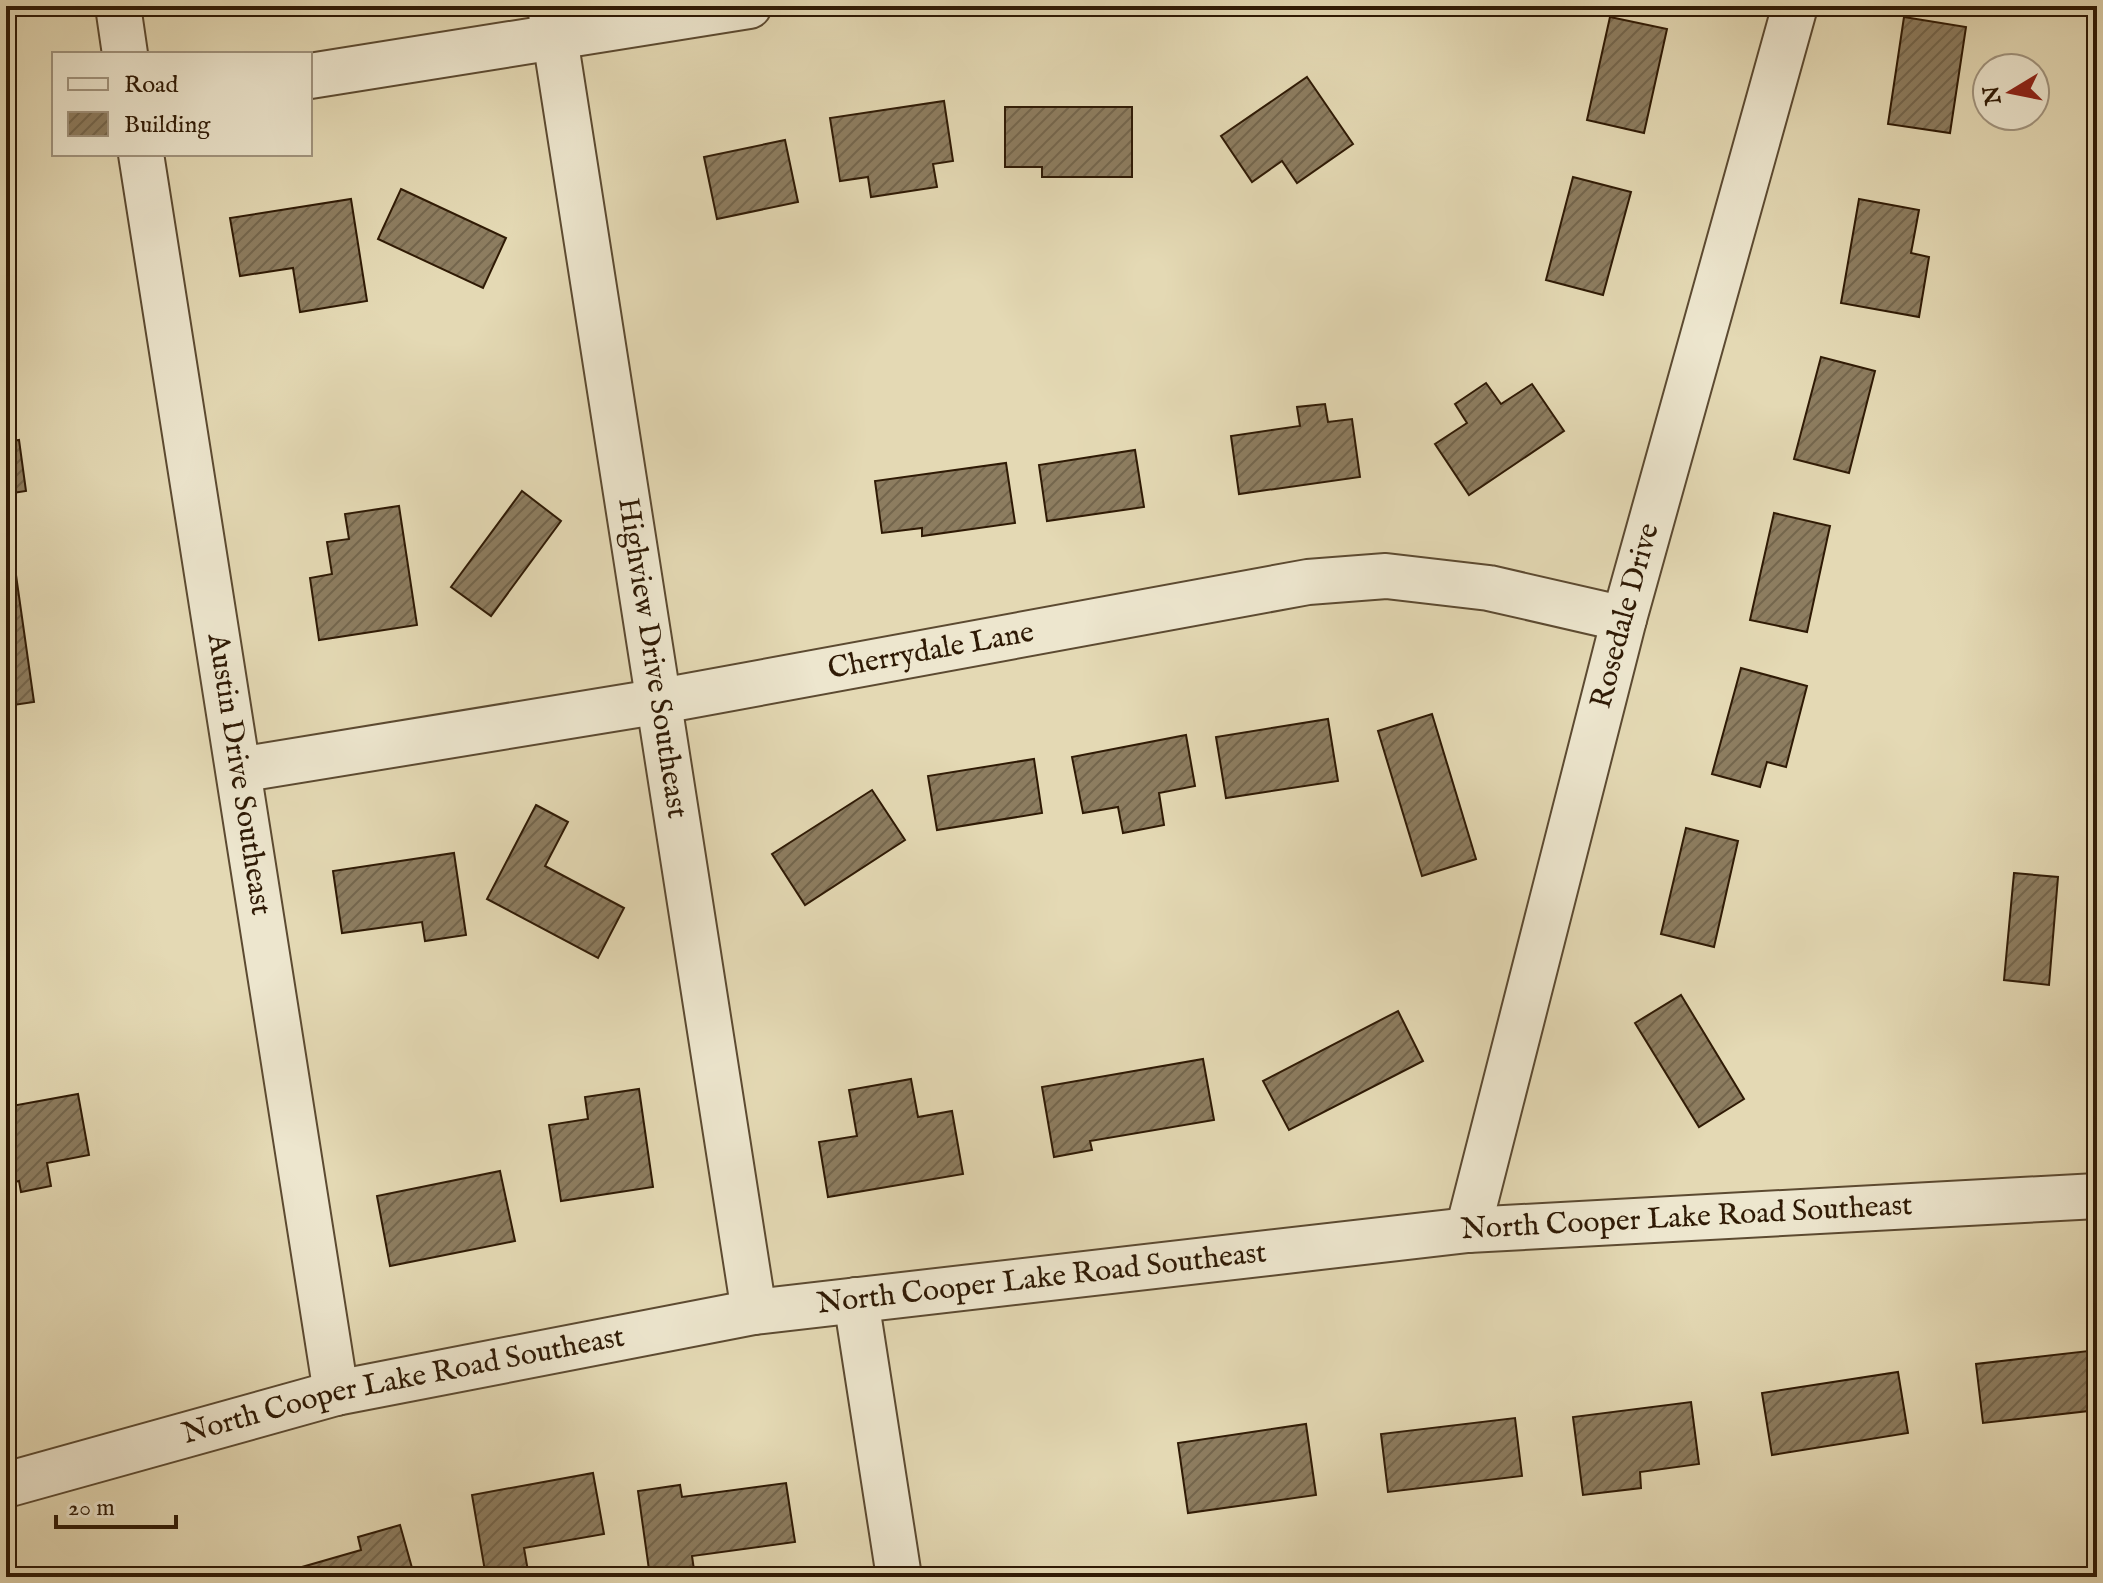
<svg xmlns="http://www.w3.org/2000/svg" width="2103" height="1583" font-family="'IM FELL English',serif">
<style>
.building{fill:url(#building-hatch);stroke:#2f1a05;stroke-width:2}
.lines{fill:none;stroke-linecap:round;stroke-linejoin:round}
.minor-casing{stroke:#5c4a31;stroke-width:48}
.minor{stroke:#ede6ce;stroke-width:44}
.labels{text-anchor:middle;dominant-baseline:central;stroke-width:6;stroke-linejoin:round;paint-order:stroke}
.street-label{font-size:30px;fill:#2f1a05;stroke:#ede6ce}
</style>
<defs>
<pattern id="building-hatch" width="6" height="6" patternUnits="userSpaceOnUse" patternTransform="scale(2)"><rect width="6" height="6" fill="#8d7d60"/><path d="M-1 1l2-2M0 6l6-6M5 7l2-2" fill="none" stroke="#74664d"/></pattern>
</defs>
<rect width="100%" height="100%" fill="#e4d9b4"/>
<filter id="stains"><feTurbulence type="fractalNoise" baseFrequency=".0025" numOctaves="4"/><feColorMatrix values="0 0 0 0 .2 0 0 0 0 .09 0 0 0 0 .02 0 0 0 .5 -.17"/></filter>
<radialGradient id="worn" r=".72"><stop offset=".6" stop-color="#630" stop-opacity="0"/><stop offset="1" stop-color="#630" stop-opacity=".3"/></radialGradient>
<g class="building">
<polygon points="1610,17 1667,29 1644,133 1587,120"/>
<polygon points="1904,17 1966,27 1950,133 1888,124"/>
<polygon points="1307,77 1353,144 1297,183 1282,161 1252,182 1221,136"/>
<polygon points="944,101 953,161 933,164 937,187 871,197 868,177 840,181 830,118"/>
<polygon points="1005,107 1132,107 1132,177 1042,177 1042,167 1005,167"/>
<polygon points="785,140 798,202 717,219 704,157"/>
<polygon points="1573,177 1631,192 1603,295 1546,280"/>
<polygon points="401,189 506,238 483,288 378,239"/>
<polygon points="351,199 367,301 300,312 293,268 240,276 230,218"/>
<polygon points="1859,199 1919,210 1911,253 1929,257 1919,317 1841,303"/>
<polygon points="1821,357 1875,371 1849,473 1794,459"/>
<polygon points="1486,383 1501,404 1532,384 1564,431 1469,495 1435,444 1467,423 1455,404"/>
<polygon points="1325,404 1328,422 1352,419 1360,477 1239,494 1231,436 1300,426 1297,407"/>
<polygon points="19,440 26,491 6,494 6,442"/>
<polygon points="1135,450 1144,507 1047,521 1039,465"/>
<polygon points="1006,463 1015,523 922,536 922,528 882,533 875,481"/>
<polygon points="522,491 561,521 491,616 451,587"/>
<polygon points="399,506 417,625 319,640 310,578 332,574 327,542 349,539 345,514"/>
<polygon points="1774,513 1830,526 1807,632 1750,620"/>
<polygon points="13,554 34,702 6,706 6,555"/>
<polygon points="1741,668 1807,686 1786,767 1767,762 1760,787 1712,774"/>
<polygon points="1432,714 1476,859 1422,876 1378,731"/>
<polygon points="1328,719 1338,781 1226,798 1216,737"/>
<polygon points="1186,735 1195,786 1159,793 1164,825 1123,833 1118,807 1083,813 1072,757"/>
<polygon points="1034,759 1042,813 937,830 928,776"/>
<polygon points="872,790 905,840 805,905 772,854"/>
<polygon points="536,805 568,822 545,866 624,908 598,958 487,899"/>
<polygon points="1686,828 1738,841 1714,947 1661,934"/>
<polygon points="454,853 466,935 425,941 422,922 342,933 333,871"/>
<polygon points="2014,873 2058,877 2049,985 2004,980"/>
<polygon points="1681,995 1744,1099 1699,1127 1635,1023"/>
<polygon points="1398,1011 1423,1061 1289,1130 1263,1081"/>
<polygon points="1203,1059 1214,1120 1090,1141 1092,1150 1054,1157 1042,1087"/>
<polygon points="911,1079 918,1117 952,1111 963,1174 828,1197 819,1142 857,1136 849,1090"/>
<polygon points="639,1089 653,1187 561,1201 549,1125 588,1119 585,1097"/>
<polygon points="78,1094 89,1155 47,1163 51,1186 21,1192 19,1181 6,1184 6,1107"/>
<polygon points="500,1171 515,1241 390,1266 377,1196"/>
<polygon points="2097,1350 2097,1410 1983,1423 1976,1364"/>
<polygon points="1898,1372 1908,1433 1772,1455 1762,1393"/>
<polygon points="1691,1402 1699,1464 1640,1472 1641,1488 1583,1495 1573,1417"/>
<polygon points="1515,1418 1522,1476 1388,1492 1381,1434"/>
<polygon points="1306,1424 1316,1495 1188,1513 1178,1443"/>
<polygon points="593,1473 604,1534 524,1548 529,1577 486,1577 472,1495"/>
<polygon points="786,1483 795,1542 692,1556 695,1577 650,1577 638,1491 680,1485 682,1497"/>
<polygon points="400,1525 414,1575 282,1577 281,1573 361,1550 358,1537"/>
</g>
<g class="lines">
<g class="minor-casing">
<g id="minor">
<polyline points="118,6 125,54"/>
<path id="s1" d="M550,6l204,1306"/>
<polyline points="310,76 749,6"/>
<path id="s2" d="M141,154l195,1239"/>
<path id="s3" d="M239,770l422,-69 647,-119 78,-6 103,12 135,31"/>
<path id="s4" d="M1468,1230l156,-611 171,-613"/>
<polyline points="856,1300 899,1577"/>
<path id="s5" d="M6,1485l330,-92 418,-81 714,-82 629,-34"/>
</g>
</g>
<use href="#minor" class="minor"/>
</g>
<g class="labels">
<g class="street-label">
<text stroke="none"><textPath href="#s4" startOffset="634">Rosedale Drive</textPath></text>
<text stroke="none"><textPath href="#s3" startOffset="702">Cherrydale Lane</textPath></text>
<text stroke="none"><textPath href="#s1" startOffset="660">Highview Drive Southeast</textPath></text>
<text stroke="none"><textPath href="#s2" startOffset="628">Austin Drive Southeast</textPath></text>
<text stroke="none"><textPath href="#s5" startOffset="1706">North Cooper Lake Road Southeast</textPath></text>
<text stroke="none"><textPath href="#s5" startOffset="1058">North Cooper Lake Road Southeast</textPath></text>
<text stroke="none"><textPath href="#s5" startOffset="410">North Cooper Lake Road Southeast</textPath></text>
</g>
</g>
<rect width="2103" height="1583" fill="none" stroke="#e4d9b4" stroke-width="32"/>
<rect x="8" y="8" width="2087" height="1567" fill="none" stroke="#2f1a05" stroke-width="4"/>
<rect x="16" y="16" width="2071" height="1551" fill="none" stroke="#2f1a05" stroke-width="2"/>
<rect x="52" y="52" width="260" height="104" fill="#ede6ce" stroke="#a1947e" stroke-width="2"/>
<rect x="68" y="78" width="40" height="12" fill="#ede6ce" stroke="#a1947e" stroke-width="2"/>
<text x="124" y="92" font-size="24" fill="#2f1a05">Road</text>
<rect x="68" y="112" width="40" height="24" fill="url(#building-hatch)" stroke="#a1947e" stroke-width="2"/>
<text x="124" y="132" font-size="24" fill="#2f1a05">Building</text>
<g transform="translate(2011 92) rotate(260)"><circle r="38" fill="#ede6ce" stroke="#a1947e" stroke-width="2"/>
<path d="M0-6L14 30L0 20L-14 30Z" fill="#8f2418"/>
<text y="-12" font-size="22" font-weight="bold" text-anchor="middle" fill="#2f1a05">N</text>
</g>
<path d="M56 1515v12h120v-12" fill="none" stroke="#2f1a05" stroke-width="4"/>
<text x="68" y="1515" font-size="24" fill="#2f1a05" stroke="#ede6ce" stroke-width="6" paint-order="stroke">20 m</text>
<rect width="100%" height="100%" filter="url(#stains)"/>
<rect width="100%" height="100%" fill="url(#worn)"/>
</svg>
